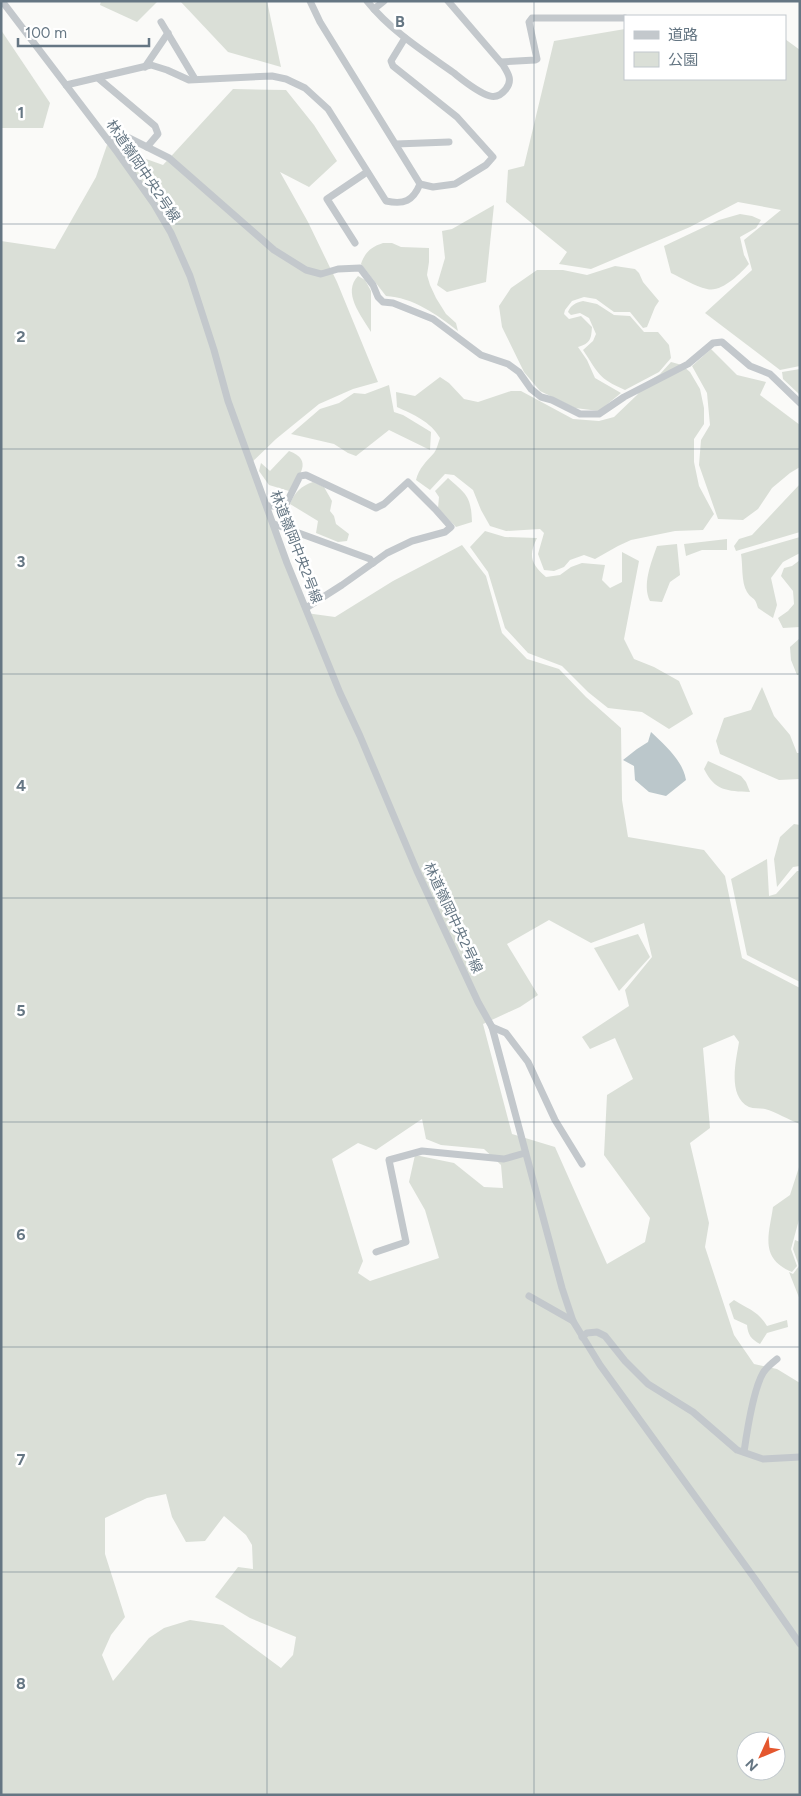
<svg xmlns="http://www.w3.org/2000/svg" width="801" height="1796" font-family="Figtree,'Noto Sans JP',sans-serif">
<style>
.green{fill:#dadfd7;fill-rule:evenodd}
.water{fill:#bbc7cb}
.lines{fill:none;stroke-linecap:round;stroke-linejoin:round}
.minor{stroke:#c3c8cc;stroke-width:7}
.grid{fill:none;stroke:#657683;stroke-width:1;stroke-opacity:0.55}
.labels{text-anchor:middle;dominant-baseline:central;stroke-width:5;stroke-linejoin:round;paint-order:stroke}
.street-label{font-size:14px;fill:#657683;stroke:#fff}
.grid-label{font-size:16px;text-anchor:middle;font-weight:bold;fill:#657683;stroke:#fff;stroke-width:5;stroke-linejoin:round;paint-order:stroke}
</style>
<rect width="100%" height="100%" fill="#fafaf8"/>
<g class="green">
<polygon points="101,1 158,1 137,22 100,5"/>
<polygon points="180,1 267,1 281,67 228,52"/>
<polygon points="625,29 625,79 785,79 785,39 800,50 800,366 780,370 705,313 752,270 744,240 781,210 738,202 690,227 591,269 559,264 567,252 506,202 508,170 524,166 554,41"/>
<polygon points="1,30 50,103 43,128 1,128"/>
<path d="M233,89l53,1 28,35 23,36 -28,26 -29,-15 28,50 29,60 41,100 -25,7 -34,15 -43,35 -27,26 57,148 29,4 58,-36 69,-36 24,31 16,57 25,26 32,10 27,28 35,31 1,72 6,37 76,13 21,26 17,82 58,30v136c-11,-4 -24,-12 -35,-15 -5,-1 -11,0 -16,-2 -22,-11 -13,-46 -10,-65l-5,-7 -31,13 7,80 -20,15 19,80 -4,24 29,88 20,29 23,5 23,14v412h-799v-1554l54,8 41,-72 11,-32 56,20zM549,920l42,23 53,-20 8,34 -27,33 4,16 -47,31 8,12 25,-11 18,41 -26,16 -3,60 46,63 -5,24 -38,22 -52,-117 -43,-13 -29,-110 37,-17 18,-12 -31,-51zM422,1119l4,20 15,6 43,4 17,16 2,23 -19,-1 -30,-24 -39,-8 -6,27 16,28 14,48 -69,23 -12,-8 5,-12 -31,-102 26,-16 18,7zM166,1494l6,23 14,25 19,-1 19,-25 22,19 6,10 1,24 -15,-2 -23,30 35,21 46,19 -3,18 -12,13 -58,-43 -33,-5 -26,8 -15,10 -36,43 -11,-26 9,-20 14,-18 -20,-63v-36l42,-20zM746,1741h30v30h-30z"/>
<polygon points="494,205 486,282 447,292 437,285 445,258 442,231 452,229"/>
<path d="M740,214l12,2 9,4 -5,8 -16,9 4,18 5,9c-9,10 -28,29 -42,25 -13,-3 -25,-11 -36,-16l-7,-27 55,-26z"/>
<path d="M383,243h9l9,4 28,1v14l-2,13 3,10 6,13 10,16 10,9 2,8c-20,-16 -46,-34 -72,-35l-25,-32c4,-12 10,-17 22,-21z"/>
<path d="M615,266l20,3 4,4 4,9 16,19 -4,6 -8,20 -4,1 -13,-16h-16l-18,-13 -12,-2 -12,4 -7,9 -1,4 5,5 12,-3 11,11c-1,12 -1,16 -14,20l9,13 8,18 26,15 -22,18 -24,-3 -35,-17 -16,-19 -22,-45 -3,-21 12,-18 26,-18h26l24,5z"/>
<path d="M358,276l7,4 6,11v41c-10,-17 -29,-39 -13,-56z"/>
<path d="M583,301l14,3 17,11 16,1 14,16h14l11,13 2,13 -12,14 -34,18c-27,-12 -26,-16 -42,-40l10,-9 3,-7 -7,-16 -9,-5 -9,2 -3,-3c3,-7 7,-9 15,-11z"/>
<polygon points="711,349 737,375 766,382 760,395 800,425 800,467 790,473 772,488 758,509 743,520 718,519 699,465 701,440 710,425 707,393 692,366"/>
<path d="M671,362l11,3 8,7 10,17 4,19v16l-10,15v23l5,24 15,28 -11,16 -28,1 -44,9 -13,6 -23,13 -11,-4 -14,5 -6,7 -10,4 -10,-1 -6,-16 6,-21 -4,-4 -34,2 -16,-5 -9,-16 -8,-20 -19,-15 -9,-1 -15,16 -14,-10c3,-12 10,-18 18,-27 3,-4 4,-10 6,-15 -10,-17 -26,-23 -43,-31l-1,-15 19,4 25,-19 9,6 15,16 14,3 33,-11h10l52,28 26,2 15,-4 23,-22 10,-13 13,-8z"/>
<polygon points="800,369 800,395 783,379 782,372"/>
<polygon points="389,385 394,412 403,415 431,432 430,450 389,430 356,456 348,453 334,444 291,434 320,409 339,403 354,393 365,394"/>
<path d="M289,451c25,9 10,25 0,40l-20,-6 -10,-14 2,-8 9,8z"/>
<path d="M448,478c19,17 23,18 24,44l-16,5 -18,-19 1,-11 -4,-6z"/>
<path d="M313,482l11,5 8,14 -2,10 4,5 2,8 13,10 -2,7 -9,1 -22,-9 2,-12 -28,-17c5,-12 11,-18 23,-22z"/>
<polygon points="800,484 800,532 736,551 734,546 739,539 752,535"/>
<path d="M485,531l20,6 32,1c-9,18 -6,26 9,39l14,-2 11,-8 11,-4 23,2 -3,15 8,8 12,-6v-30l17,9 -15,78 10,20 20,8 25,14 14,33 -24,15 -27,-17 -34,-4 -20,-16 -26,-26 -34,-13 -23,-25 -17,-56 -18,-25z"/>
<path d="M800,537v16l-17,9 -12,16 6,27 -4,13 -15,-10c-3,-12 -6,-8 -11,-16 -6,-10 -4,-27 -6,-38z"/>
<polygon points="727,539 727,550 702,550 686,556 684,544"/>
<path d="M677,544l3,31 -10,7 -8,20 -12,-1c-8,-16 1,-38 7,-55z"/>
<polygon points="800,560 800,627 783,628 778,618 788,611 794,604 793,591 781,576 784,568 792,566"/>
<polygon points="800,638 800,675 797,675 791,660 790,647"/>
<polygon points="762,687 774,716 790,735 797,753 800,753 800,779 779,780 720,754 716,741 724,718 751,710"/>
<path d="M708,761l33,15 5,6 4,10c-23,-1 -35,-1 -46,-23z"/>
<polygon points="794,824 800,825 800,866 793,867 777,887 774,859 780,837"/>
<polygon points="767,859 769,896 776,894 797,871 800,871 800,982 747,955 731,879"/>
<polygon points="638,934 650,957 619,991 594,948"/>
<path d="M800,1164v52l-9,33 6,17 -5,6c-33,-14 -23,-37 -19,-65l17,-12z"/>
<polygon points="795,1240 800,1242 800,1300 789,1272 793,1274 799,1266 793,1249"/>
<path d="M734,1300c14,9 24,11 33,26l20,-6 1,7 -21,6 -7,11c-9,-5 -12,-9 -13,-19l-13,-6 -5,-15z"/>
</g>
<path class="water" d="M651,732c14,13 32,29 35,48l-20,16 -17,-4 -14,-12 -1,-14 -11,-6 14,-11 11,-7z"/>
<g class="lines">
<g class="minor">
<polyline points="2,1 117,152 154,204 171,233 190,276 214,350 228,401 263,497 287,563 340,693 360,736 417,871 478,1002 492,1027 562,1288 573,1321 600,1365 755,1579 800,1644"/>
<path d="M367,1c24,30 56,50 87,72 10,8 23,19 36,23 7,2 12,-2 16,-7 7,-9 2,-16 -3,-24l-55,-64"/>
<polyline points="374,9 384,1"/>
<polyline points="161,22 195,79"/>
<polyline points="405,38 391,61 393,66 457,117 493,157 486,165 455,184 433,187 420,184"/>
<polyline points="501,62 535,60 537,59 529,22 532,18 625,18"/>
<polyline points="145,67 168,33"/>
<polyline points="98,78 155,126 158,134 147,147"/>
<path d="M66,85l85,-20 16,5 22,10 83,-4 14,3 19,9 23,21 58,92c18,4 27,0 34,-17l-100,-162 -10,-21"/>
<polyline points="108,140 127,137 169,158 274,250 306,270 321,274 338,269 360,268 373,285 378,297 383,302 393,303 433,319 481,355 508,364 519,372 531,389 541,397 552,400 580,414 599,414 624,397 688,364 713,343 722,342 750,366 770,374 800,403"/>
<polyline points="396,144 449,142"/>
<polyline points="355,243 327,199 367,172"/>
<polyline points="267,506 285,506 300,476 306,475 376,508 384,504 408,482 435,509 451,527 445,532 412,541 387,553 342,585 306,608"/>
<polyline points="274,524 370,559 373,563"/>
<polyline points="492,1027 506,1033 528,1062 555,1120 582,1164"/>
<polyline points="376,1252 406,1242 389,1160 422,1151 504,1159 525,1153"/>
<polyline points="529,1296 573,1321"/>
<polyline points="582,1337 587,1333 597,1332 605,1336 625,1361 648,1384 693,1412 737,1450 763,1459 800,1457"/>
<path d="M744,1452c3,-21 9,-62 19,-79 3,-5 9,-10 14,-14"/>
</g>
</g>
<path class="grid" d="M267,1v1794M534,1v1794M1,224h799M1,449h799M1,674h799M1,898h799M1,1122h799M1,1347h799M1,1572h799"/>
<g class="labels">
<g class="street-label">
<text transform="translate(143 171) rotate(56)">林道嶺岡中央2号線</text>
<text transform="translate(296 547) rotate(69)">林道嶺岡中央2号線</text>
<text transform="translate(453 918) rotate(65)">林道嶺岡中央2号線</text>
</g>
</g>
<g class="grid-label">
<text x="400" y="27">B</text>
<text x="21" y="118">1</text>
<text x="21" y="342">2</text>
<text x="21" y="567">3</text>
<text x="21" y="791">4</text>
<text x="21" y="1016">5</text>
<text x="21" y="1240">6</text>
<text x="21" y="1465">7</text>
<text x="21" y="1689">8</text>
</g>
<rect width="801" height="1796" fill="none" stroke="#657683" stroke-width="5"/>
<rect x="624" y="15" width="162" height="65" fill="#ffffff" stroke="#c1c8cd"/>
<rect x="634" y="31" width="25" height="8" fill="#c3c8cc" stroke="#c1c8cd"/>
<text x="668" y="40" font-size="15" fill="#657683">道路</text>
<rect x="634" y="52" width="25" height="15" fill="#dadfd7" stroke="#c1c8cd"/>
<text x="668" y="65" font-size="15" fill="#657683">公園</text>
<g transform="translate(761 1756) rotate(226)"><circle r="24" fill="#ffffff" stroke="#c1c8cd"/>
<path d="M0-4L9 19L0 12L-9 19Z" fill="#e4572e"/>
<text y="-8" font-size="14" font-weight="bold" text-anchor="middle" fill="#657683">N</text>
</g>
<path d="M18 38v8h131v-8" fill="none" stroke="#657683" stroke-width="2.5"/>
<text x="25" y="38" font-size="15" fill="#657683" stroke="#ffffff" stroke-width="4" paint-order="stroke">100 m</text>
</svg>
